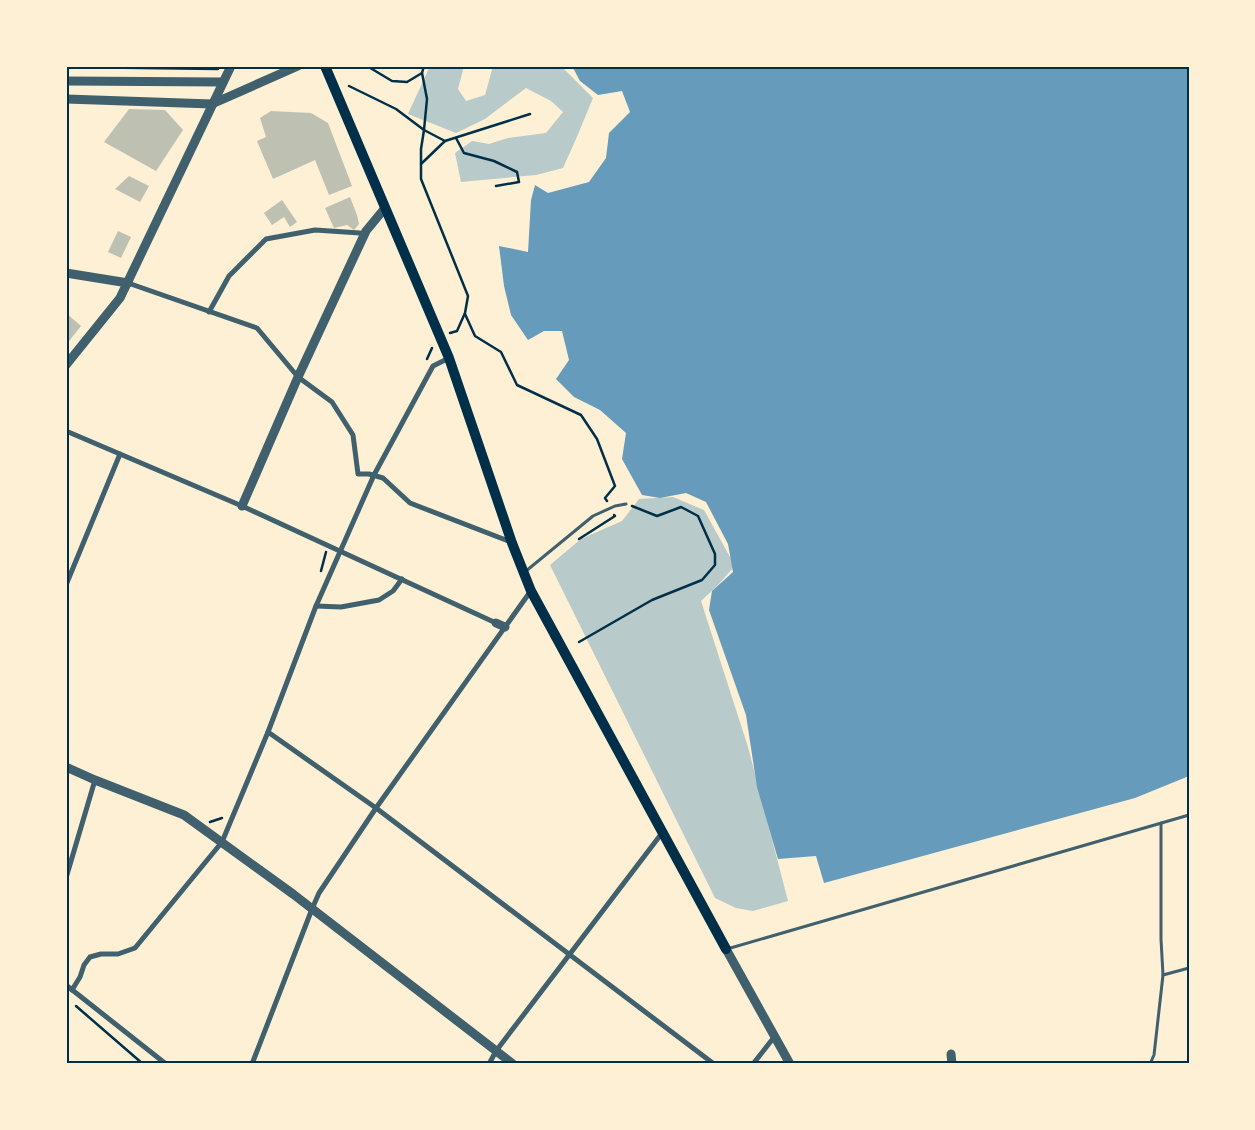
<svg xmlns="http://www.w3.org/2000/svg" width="1255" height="1130" font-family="'Archivo Narrow',sans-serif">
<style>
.green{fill:#b9caca}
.water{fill:#669bbc}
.building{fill:#bec0b2}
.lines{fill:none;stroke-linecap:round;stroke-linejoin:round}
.path{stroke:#003049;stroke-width:2.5}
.service{stroke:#3f606c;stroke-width:3}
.minor{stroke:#3f606c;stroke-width:5}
.tertiary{stroke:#3f606c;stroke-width:9}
.secondary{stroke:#003049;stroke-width:10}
.neatline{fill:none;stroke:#003049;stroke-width:2}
</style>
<rect width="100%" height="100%" fill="#fdf0d5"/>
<g class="green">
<polygon points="430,66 464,66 458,89 466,101 485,95 493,66 561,66 593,98 576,139 563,168 536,175 461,182 455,153 472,141 489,144 508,138 546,133 563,112 551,101 526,88 485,119 456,133 408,114"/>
<polygon points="673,497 704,510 735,566 716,587 701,601 748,747 788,901 753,911 736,908 715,898 550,565 581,539 622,521 639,499"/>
</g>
<polygon class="water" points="572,66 1189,66 1189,776 1135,798 824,883 816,856 778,859 757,787 746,715 709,610 712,591 733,572 728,544 706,502 686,493 660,498 642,495 622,459 626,433 600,410 574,397 556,379 569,360 562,331 544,331 528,340 511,315 504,286 499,246 528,252 531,200 535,185 548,193 589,182 606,158 609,133 630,112 622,91 598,95 580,81"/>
<g class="building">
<polygon points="129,109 165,110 183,130 156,171 104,142"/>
<polygon points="271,111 311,113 328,123 352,186 329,195 315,160 273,179 257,141 266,137 260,118"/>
<polygon points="129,176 149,186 140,202 115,189"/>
<polygon points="350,197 357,215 359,224 354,230 347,225 334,228 325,208"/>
<polygon points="282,200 297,222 290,227 284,217 272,225 264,213"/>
<polygon points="118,231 131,237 121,258 108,252"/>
<polygon points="66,313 81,326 66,345"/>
</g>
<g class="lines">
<g class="path">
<polyline points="367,66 392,81 407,82 422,73"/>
<polyline points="424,66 422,73 427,99 424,130"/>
<polyline points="66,67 218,69"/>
<polyline points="349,86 396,109 424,130 421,149 421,179 468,296 465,313 457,331 450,333"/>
<polyline points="424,130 445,141 530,114"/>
<polyline points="456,138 464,153 494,161 517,172 519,182 496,186"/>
<polyline points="421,164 445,141"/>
<polyline points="465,314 475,336 501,352 517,385 581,415 597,439 615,486 605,498 607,501"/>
<polyline points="427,359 432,348"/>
<polyline points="579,539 615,516 614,515"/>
<polyline points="321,571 326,552"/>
<polyline points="579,642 652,600 702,580 715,565 715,554 698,516 681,507 657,516 632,506"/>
<polyline points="210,822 222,818"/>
<polyline points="76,1006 143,1064"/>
</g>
<g class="service">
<polyline points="526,571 593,516 615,506 626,504"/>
<polyline points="1161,823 1161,939 1163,975"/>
<polyline points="727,949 1189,815"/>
<polyline points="1150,1064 1154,1055 1163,975 1189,968"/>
</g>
<g class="minor">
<polyline points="128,283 257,328 298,377 332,402 353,435 358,474 369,474 383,478 410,503 511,542"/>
<polyline points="209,312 229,276 266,239 315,230 360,233 364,236"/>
<polyline points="66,431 242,506 496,623"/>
<polyline points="66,585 120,454"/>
<polyline points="316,606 341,607 379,600 393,591 402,579"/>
<polyline points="268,732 376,808 714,1064"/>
<polyline points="66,878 95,780"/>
<polyline points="66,985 166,1064"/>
<polyline points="72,990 80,977 84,965 90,957 101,954 118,954 135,948 222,842 268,732 316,606 374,475 433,366 449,358"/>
<polyline points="252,1064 312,909 319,893 376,808 530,592"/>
<polyline points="489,1064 496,1051 662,833"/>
<polyline points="753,1064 775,1036"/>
</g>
<g class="tertiary">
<polyline points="66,81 223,82"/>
<polyline points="66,99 212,104 298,66"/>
<polyline points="66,273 128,283"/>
<polyline points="66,365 120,298 231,66"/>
<polyline points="242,506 298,377 366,231 385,208"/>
<polyline points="496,623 505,627"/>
<polyline points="66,767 95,780 184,815 293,894 513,1064"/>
<polyline points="726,949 790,1064"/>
<polyline points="951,1054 952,1064"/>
</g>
<polyline class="secondary" points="325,66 449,358 512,543 531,591 726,949"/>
</g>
<rect width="1255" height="1130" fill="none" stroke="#fdf0d5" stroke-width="135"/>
<rect x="68" y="68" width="1120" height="994" class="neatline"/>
</svg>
